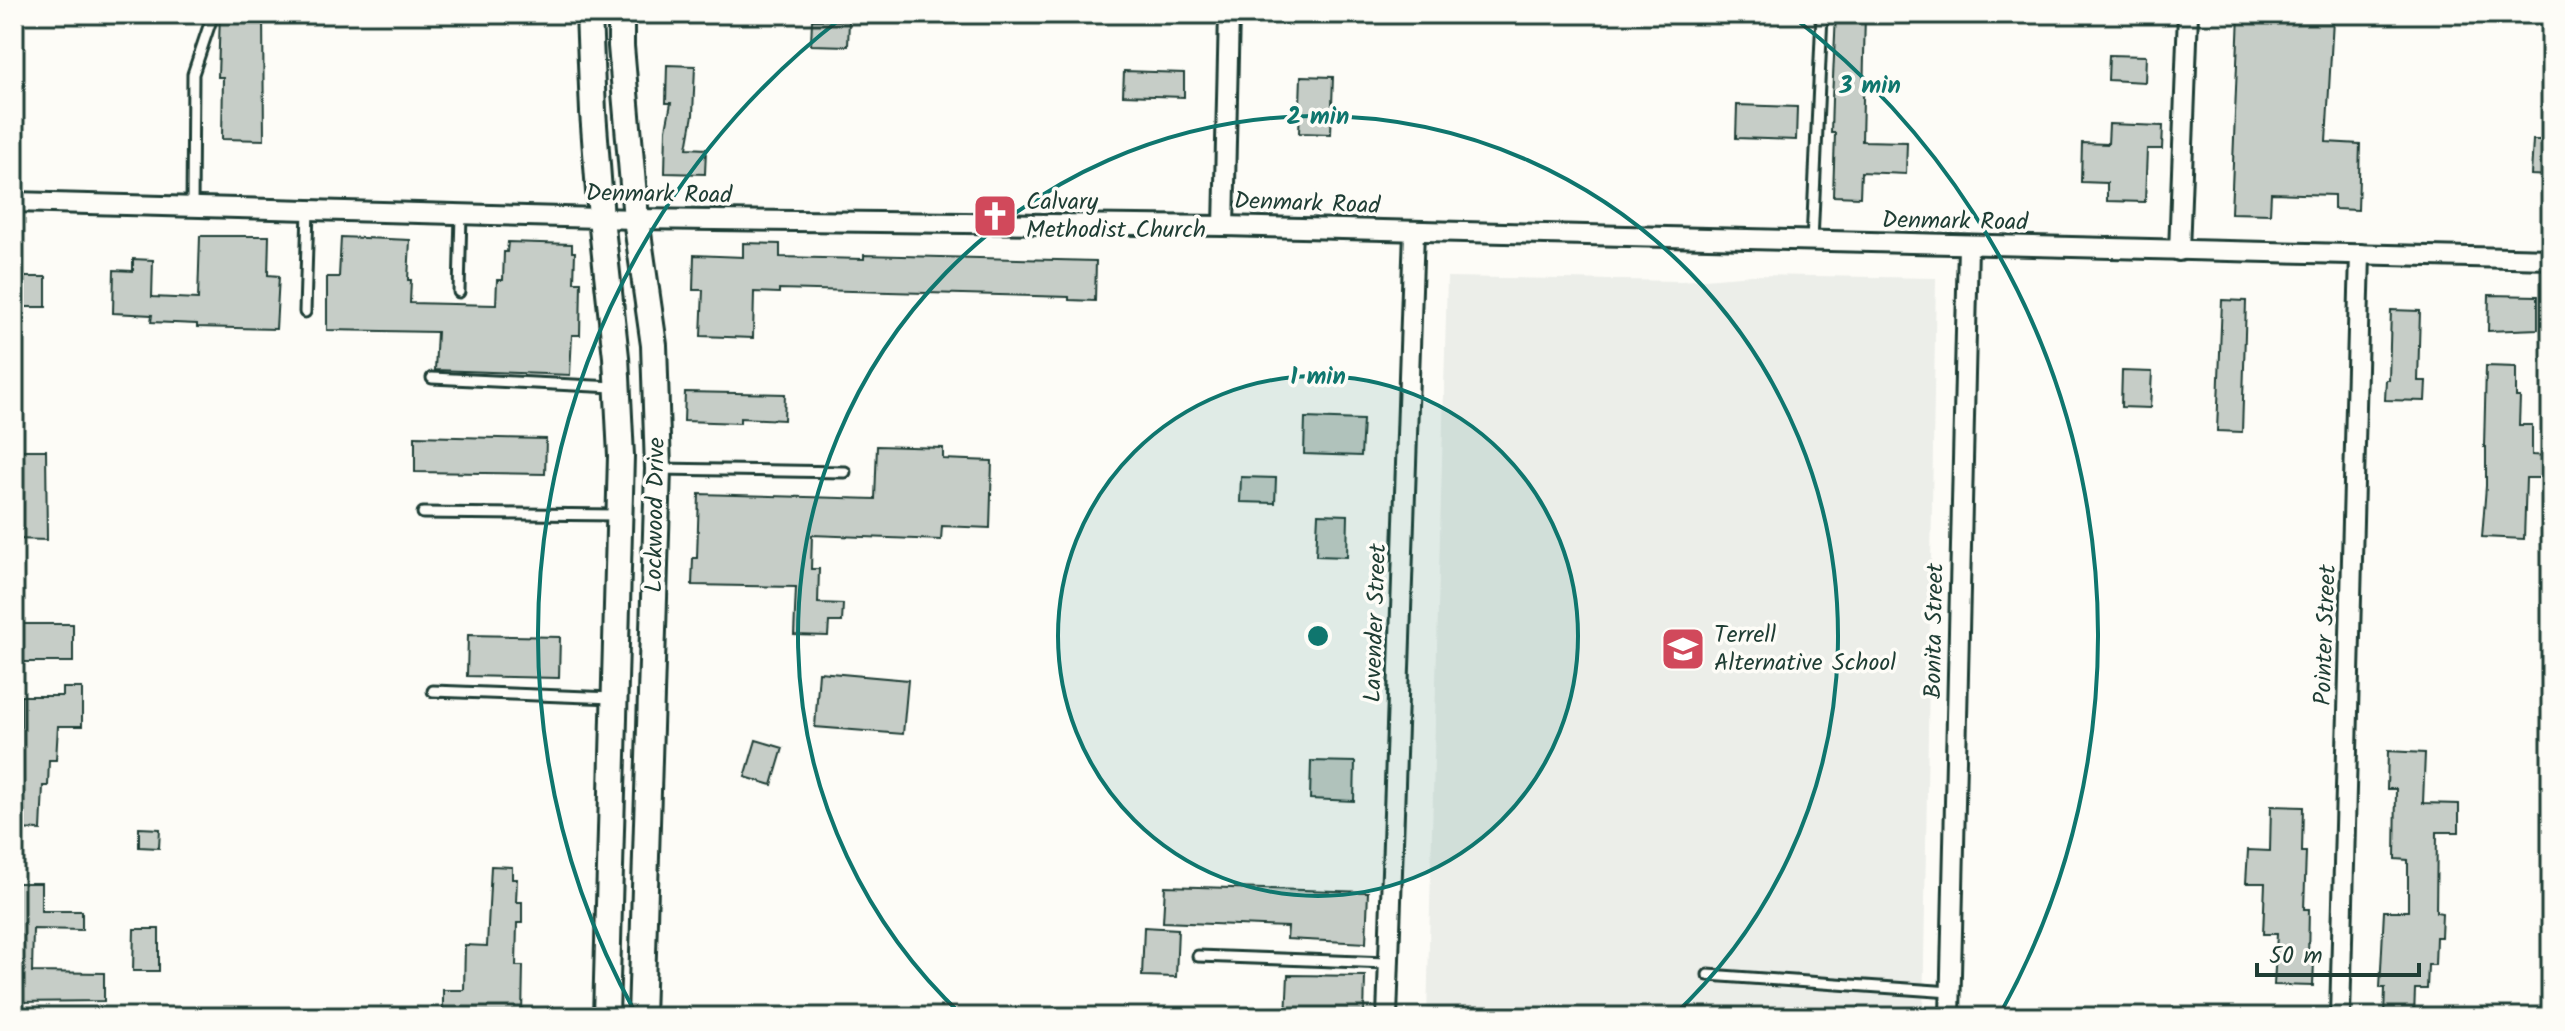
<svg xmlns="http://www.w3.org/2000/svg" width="2565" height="1031" font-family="Kalam,sans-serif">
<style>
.built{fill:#eceee9}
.building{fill:#c6cdc7;stroke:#1f3d34;stroke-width:2}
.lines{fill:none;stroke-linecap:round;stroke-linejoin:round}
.lane-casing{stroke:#1f3d34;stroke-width:15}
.street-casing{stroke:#1f3d34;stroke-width:24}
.secondary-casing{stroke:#1f3d34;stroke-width:30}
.lane{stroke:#fdfcf7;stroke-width:9}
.street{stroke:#fdfcf7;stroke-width:18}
.secondary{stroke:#fdfcf7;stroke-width:24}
.ring{fill:none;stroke:#0f766e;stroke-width:4}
.labels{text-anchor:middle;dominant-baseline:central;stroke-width:7;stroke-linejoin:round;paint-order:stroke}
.street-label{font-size:24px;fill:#1f3d34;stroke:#fdfcf7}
.poi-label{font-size:24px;fill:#1f3d34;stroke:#fdfcf7;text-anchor:start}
.centre{fill:#0f766e;stroke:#fdfcf7;stroke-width:4}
.ring-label{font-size:24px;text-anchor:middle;font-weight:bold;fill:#0f766e;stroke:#fdfcf7;stroke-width:7;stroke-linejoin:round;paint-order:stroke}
</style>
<rect width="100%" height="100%" fill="#fdfcf7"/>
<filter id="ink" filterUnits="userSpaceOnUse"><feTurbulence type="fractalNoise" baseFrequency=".0125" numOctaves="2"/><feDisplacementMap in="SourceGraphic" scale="16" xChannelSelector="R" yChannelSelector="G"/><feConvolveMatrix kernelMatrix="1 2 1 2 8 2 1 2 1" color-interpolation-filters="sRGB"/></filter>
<g filter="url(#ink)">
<polygon class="built" points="1752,275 1936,278 1923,1017 1427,1017 1447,277 1681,281"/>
<g class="building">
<polygon points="220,14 263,14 264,140 222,139 223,77 218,77"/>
<polygon points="1836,14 1865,14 1862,141 1907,142 1906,174 1861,172 1860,197 1833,196 1835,133 1831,133 1832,99"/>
<polygon points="2239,14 2280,14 2280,18 2333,19 2326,142 2360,144 2358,210 2334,209 2334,195 2271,193 2270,214 2231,213"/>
<polygon points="812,20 849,21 848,46 811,45"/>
<polygon points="2109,55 2146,56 2145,82 2108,80"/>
<polygon points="667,65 695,66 693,115 687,148 706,149 705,174 665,173 666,129 671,103 666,103"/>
<polygon points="1124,71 1184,73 1184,97 1123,95"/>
<polygon points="1301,76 1333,77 1331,134 1299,133"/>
<polygon points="1737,105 1797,107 1796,140 1736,138"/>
<polygon points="2109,124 2163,126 2162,149 2147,149 2145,202 2107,201 2107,183 2081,182 2082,143 2108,144"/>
<polygon points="2533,140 2551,140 2551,176 2531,175"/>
<polygon points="200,236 269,236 268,275 279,276 276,329 197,327 197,324 151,322 152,315 113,313 114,270 133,271 133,259 153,260 152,297 198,299"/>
<polygon points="341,237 410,240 408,280 411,280 410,303 496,305 497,280 503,280 504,252 507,252 508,242 572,244 572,252 575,252 574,282 581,282 580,335 572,335 570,375 435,370 437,332 327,330 327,277 339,277"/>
<polygon points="743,243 780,244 780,257 864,259 864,255 1096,261 1095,301 1069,300 1069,297 779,289 779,293 754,292 753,338 701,336 703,290 693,290 694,255 743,257"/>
<rect x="14" y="277" width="32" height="30"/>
<polygon points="2489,295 2538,296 2538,329 2488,331"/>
<polygon points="2222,300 2246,301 2242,432 2217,431"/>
<polygon points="2391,310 2420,311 2418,381 2426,381 2425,401 2385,400 2386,380 2389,380"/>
<polygon points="2486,366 2516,367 2516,397 2520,397 2519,425 2532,425 2532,455 2551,456 2551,478 2526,478 2524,539 2482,537 2486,486 2486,447 2484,447"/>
<polygon points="2122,371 2152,372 2150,408 2121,407"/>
<polygon points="685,392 785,394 784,420 740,418 740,423 684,421"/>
<polygon points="1305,418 1363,420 1361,456 1304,454"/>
<polygon points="415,436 546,439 545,474 415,472"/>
<polygon points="877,446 943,448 943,459 992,461 990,528 942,526 941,540 812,535 811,569 819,569 818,603 843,604 842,622 829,622 828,636 794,635 796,587 692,585 693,558 697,558 699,494 875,499"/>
<polygon points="14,450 46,450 47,540 14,539"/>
<polygon points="1241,477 1276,478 1275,503 1240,502"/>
<polygon points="1318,514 1348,515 1347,557 1316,556"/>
<rect x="14" y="624" width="59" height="38"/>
<polygon points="468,635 560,637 559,678 467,676"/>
<polygon points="819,672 908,680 903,734 815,727"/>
<polygon points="63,688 82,688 82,726 58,726 56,760 49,760 48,786 43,786 41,830 14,829 15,747 21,747 21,696 63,696"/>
<polygon points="756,740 783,748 772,785 745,777"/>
<polygon points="2388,751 2425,753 2423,803 2459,804 2459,832 2437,832 2436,912 2442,913 2441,937 2436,937 2435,965 2428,965 2427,989 2415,989 2414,1017 2384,1017 2385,988 2380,988 2384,911 2408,911 2408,860 2395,859 2396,789 2387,789"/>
<polygon points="1311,761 1355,762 1354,801 1310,799"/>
<polygon points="2271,806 2303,807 2302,852 2306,852 2304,909 2309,909 2308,961 2314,961 2313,986 2274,985 2277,934 2263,934 2265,883 2246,883 2248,850 2270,851"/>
<polygon points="139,828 160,829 159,848 139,847"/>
<polygon points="491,866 512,867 512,879 517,879 516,902 522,902 522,923 517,923 516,966 523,966 522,1016 443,1015 443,990 464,990 465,945 487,946"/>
<polygon points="14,883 41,883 41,911 82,911 82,930 33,929 32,972 104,973 104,1001 14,1002"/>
<polygon points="1165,886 1368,892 1366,943 1287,939 1288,927 1163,922"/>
<polygon points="1144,927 1178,929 1176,977 1142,976"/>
<polygon points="134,929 159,929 159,971 133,971"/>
<polygon points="1288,975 1365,976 1364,1017 1286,1017"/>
</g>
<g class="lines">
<g class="lane-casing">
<g id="lane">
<polyline points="192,207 193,74 213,14"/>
<polyline points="1812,242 1822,14"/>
<polyline points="459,292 461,214"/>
<polyline points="305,312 308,210"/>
<polyline points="432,378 614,387"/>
<polyline points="658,469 845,472"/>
<polyline points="423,513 617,515"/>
<polyline points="433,691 613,698"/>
<polyline points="1198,956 1387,963"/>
<polyline points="1708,975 1951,992"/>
</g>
</g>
<g class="street-casing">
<g id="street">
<polyline points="14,202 636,219 1224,226 2551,259"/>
<polyline points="1224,226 1229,14"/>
<polyline points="2179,251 2188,14"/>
<polyline points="1387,1017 1414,231"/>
<polyline points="1950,1017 1968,246"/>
<polyline points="2340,1017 2360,254"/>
</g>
</g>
<g class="secondary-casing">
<g id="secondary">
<polyline points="589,14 593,112 601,218 616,357 621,456 606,1017"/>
<polyline points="621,14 621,46 636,219 654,345 658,469 641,1017"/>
</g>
</g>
<use href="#lane" class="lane"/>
<use href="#street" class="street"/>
<use href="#secondary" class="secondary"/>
</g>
</g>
<circle cx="1318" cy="636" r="260" fill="#0f766e" fill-opacity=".12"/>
<g class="ring">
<circle cx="1318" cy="636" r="260"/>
<path d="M963 1016A520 520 0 1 1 1673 1016"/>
<path d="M636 1014A780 780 0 0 1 843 17M1793 17A780 780 0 0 1 2000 1014"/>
</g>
<defs>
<g id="church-square" transform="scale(2.3)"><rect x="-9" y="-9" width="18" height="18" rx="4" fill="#d1495b" stroke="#fdfcf7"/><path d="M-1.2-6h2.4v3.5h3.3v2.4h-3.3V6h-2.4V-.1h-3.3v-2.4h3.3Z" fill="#fff"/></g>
<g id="school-square" transform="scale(2.3)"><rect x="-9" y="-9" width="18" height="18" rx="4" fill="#d1495b" stroke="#fdfcf7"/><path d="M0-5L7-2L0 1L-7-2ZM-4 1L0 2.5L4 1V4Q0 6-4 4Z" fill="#fff"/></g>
</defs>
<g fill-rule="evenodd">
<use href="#church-square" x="995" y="216"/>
<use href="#school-square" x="1683" y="649"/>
</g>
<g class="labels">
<g class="street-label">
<text transform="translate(659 195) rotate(1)">Denmark Road</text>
<text transform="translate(1307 204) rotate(2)">Denmark Road</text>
<text transform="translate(1955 222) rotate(1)">Denmark Road</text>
<text transform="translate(656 515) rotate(-89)">Lockwood Drive</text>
<text transform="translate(1376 623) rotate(-88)">Lavender Street</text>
<text transform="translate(1935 631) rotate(-89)">Bonita Street</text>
<text transform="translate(2326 635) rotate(-88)">Pointer Street</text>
</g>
<g class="poi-label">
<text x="1026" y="202">Calvary<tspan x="1026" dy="28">Methodist Church</tspan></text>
<text x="1714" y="635">Terrell<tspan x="1714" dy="28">Alternative School</tspan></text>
</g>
</g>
<circle cx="1318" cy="636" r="12" class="centre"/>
<g class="ring-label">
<text x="1870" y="93">3 min</text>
<text x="1318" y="124">2 min</text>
<text x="1318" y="384">1 min</text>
</g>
<rect width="2565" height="1031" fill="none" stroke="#fdfcf7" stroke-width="48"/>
<rect x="24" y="24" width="2517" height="983" fill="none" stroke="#1f3d34" stroke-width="3" filter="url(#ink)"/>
<path d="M2257 963v12h162v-12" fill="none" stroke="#1f3d34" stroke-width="4"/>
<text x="2269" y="963" font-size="24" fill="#1f3d34" stroke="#fdfcf7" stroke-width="6" paint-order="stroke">50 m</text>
</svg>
